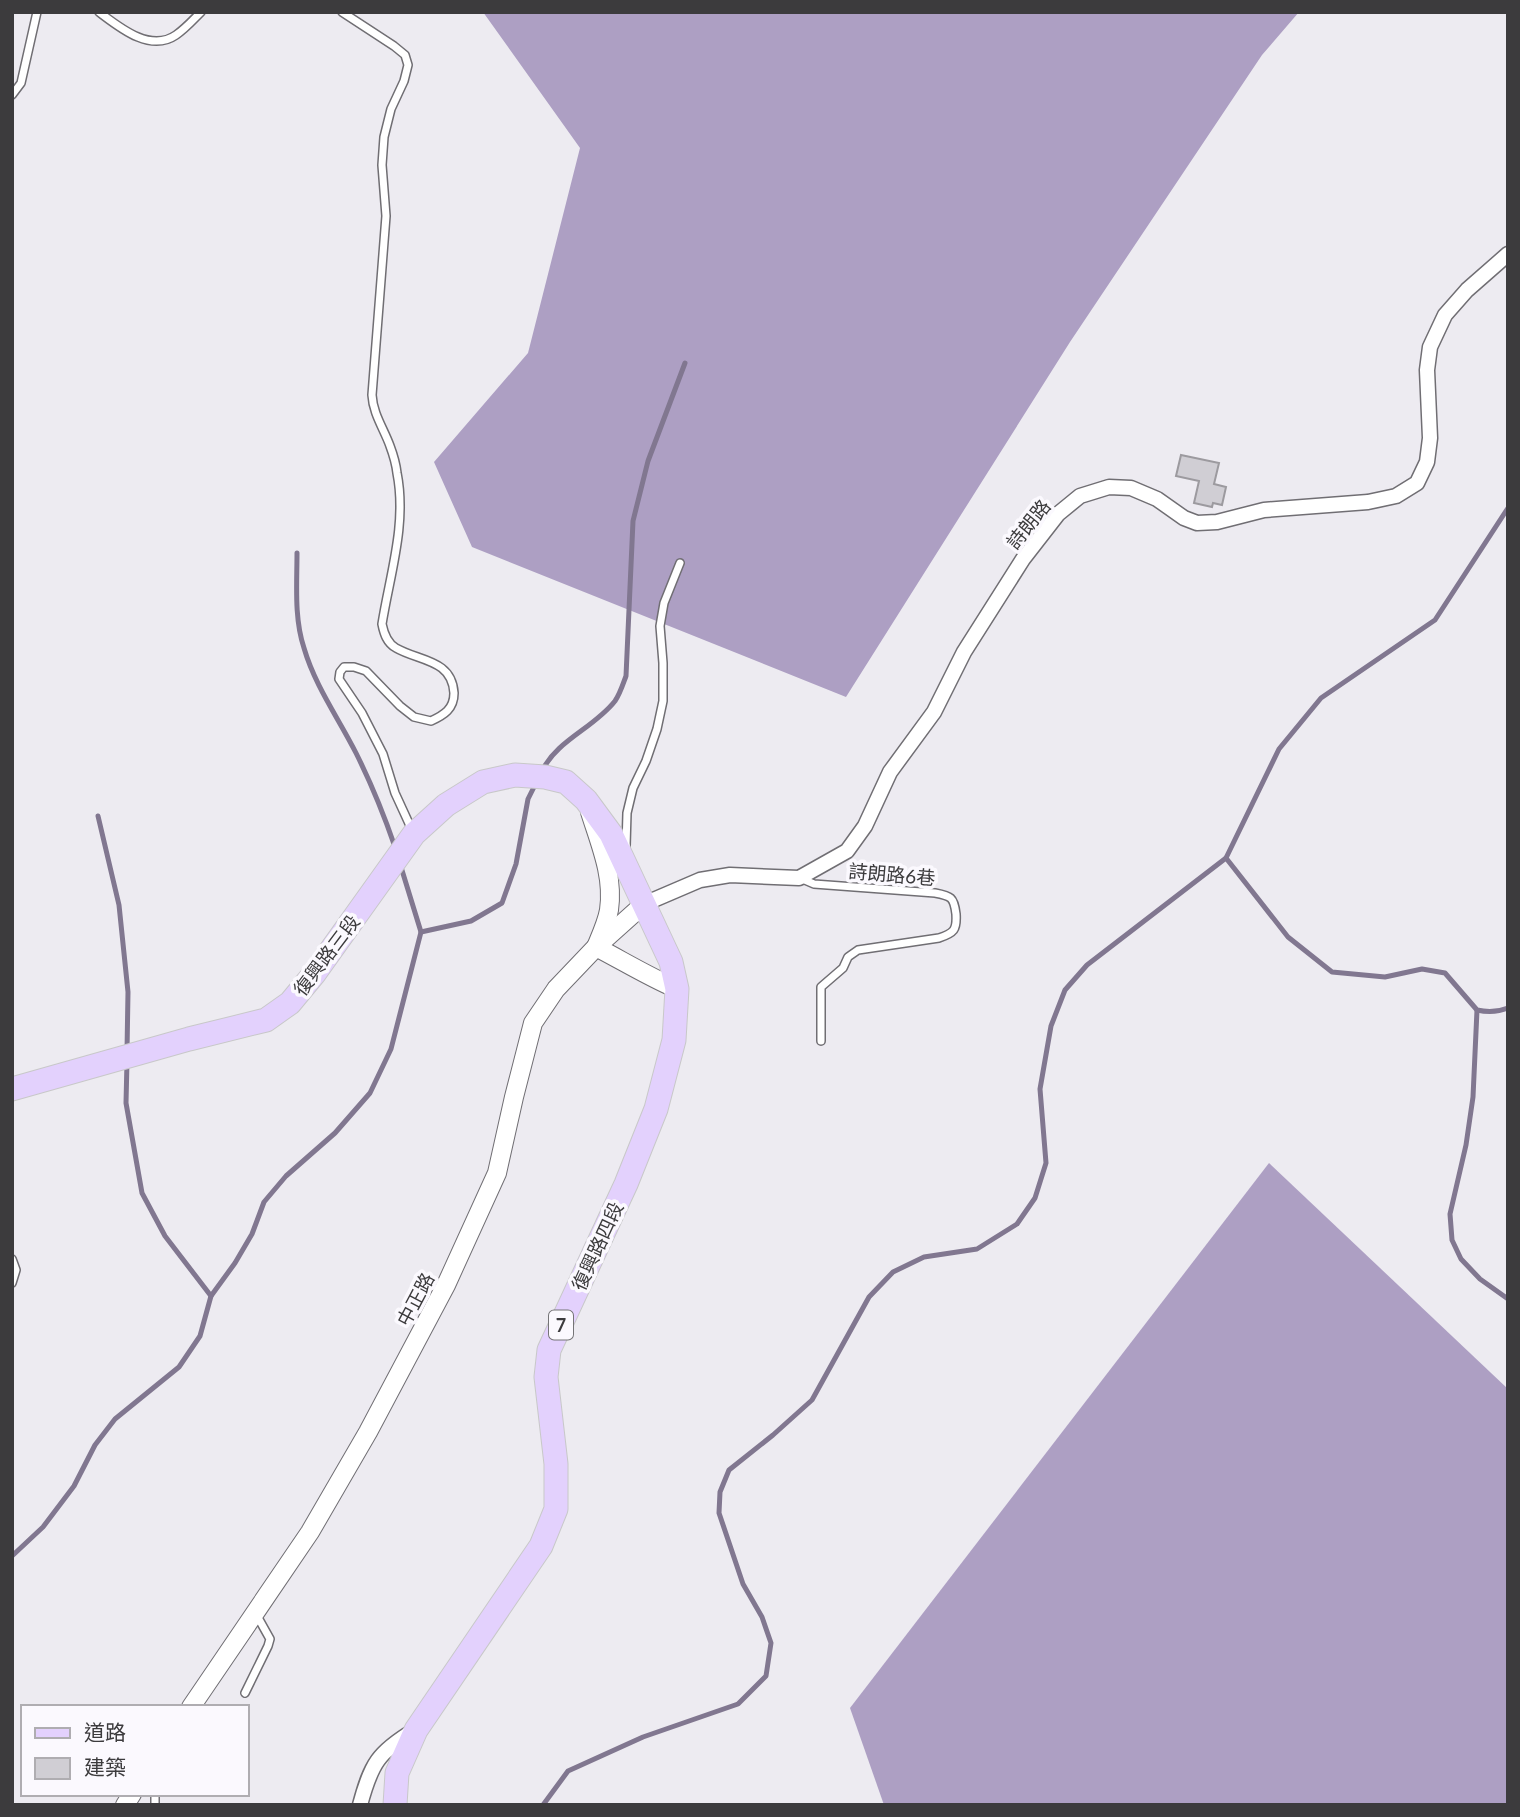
<svg xmlns="http://www.w3.org/2000/svg" width="1520" height="1817" font-family="Lato,'Noto Sans TC',sans-serif">
<style>
.forest{fill:#ad9fc3}
.lines{fill:none;stroke-linecap:round;stroke-linejoin:round}
.stream{stroke:#817790;stroke-width:5}
.building{fill:#d0ced4;stroke:#9c9a9f;stroke-width:2}
.service-casing{stroke:#706e73;stroke-width:10}
.minor-casing{stroke:#706e73;stroke-width:17}
.tertiary-casing{stroke:#706e73;stroke-width:20}
.primary-casing{stroke:#c8c8c9;stroke-width:25}
.service{stroke:#fff;stroke-width:7}
.minor{stroke:#fff;stroke-width:14}
.tertiary{stroke:#fff;stroke-width:18}
.primary{stroke:#e3d1fd;stroke-width:23}
.labels{text-anchor:middle;dominant-baseline:central;stroke-width:7;stroke-linejoin:round;paint-order:stroke}
.shield{fill:#fbf9fe;stroke:#757477;stroke-width:2}
.shield-label{font-size:18px;font-weight:bold;fill:#3c3b3d}
.street-label{font-size:19px;fill:#3c3b3d;stroke:#fbf9fe}
</style>
<rect width="100%" height="100%" fill="#edebf1"/>
<g class="forest">
<polygon points="483,12 1299,12 1262,55 1070,342 846,697 472,547 434,462 528,353 580,148"/>
<polygon points="1269,1163 1508,1389 1508,1805 884,1805 850,1708"/>
</g>
<g class="lines">
<g class="stream">
<path d="M297,553c0,31 -3,65 7,95 11,38 35,71 52,105 15,30 28,62 39,94"/>
<path d="M542,771c15,-31 52,-43 73,-70 5,-7 8,-17 11,-25l7,-155 15,-60 37,-98"/>
<polyline points="98,816 119,905 128,992 127,1051"/>
<path d="M1226,858l62,79 44,35 53,5 37,-8 23,4 32,37c9,2 21,2 31,-2"/>
<polyline points="401,867 421,932"/>
<polyline points="1477,1010 1473,1097 1466,1145 1450,1214 1452,1240 1461,1259 1480,1279 1508,1299"/>
<polyline points="127,1061 126,1103 142,1193 165,1236 211,1296"/>
<polyline points="12,1556 43,1527 74,1486 95,1445 115,1419 179,1367 200,1336 211,1296 235,1263 252,1234 264,1202 286,1176 335,1133 370,1093 391,1049 421,932 471,921 502,903 516,864 528,799 536,783"/>
<polyline points="543,1805 568,1771 643,1737 738,1704 766,1676 771,1643 762,1617 743,1584 719,1513 720,1492 729,1470 773,1435 812,1400 869,1297 893,1272 924,1257 977,1249 1017,1224 1035,1198 1046,1163 1040,1089 1051,1026 1065,990 1087,965 1226,858 1279,749 1321,698 1435,620 1508,508"/>
</g>
</g>
<polygon class="building" points="1181,455 1219,463 1214,484 1226,487 1222,505 1213,503 1212,507 1194,503 1199,481 1176,476"/>
<g class="lines">
<g class="service-casing">
<g id="service">
<path d="M99,12c20,15 51,41 77,23 9,-6 17,-15 25,-23"/>
<path d="M342,12l52,34 11,9 3,10 -4,16 -13,28 -7,28 -2,28 4,51 -14,179c1,19 12,34 18,51 3,8 6,18 7,27 10,51 -7,101 -15,151 2,10 5,19 14,24 22,13 56,11 58,45 0,16 -10,22 -23,28l-17,-4 -14,-11 -34,-35 -12,-4h-10l-4,5 -1,7 23,34 21,41 12,39 17,37"/>
<polyline points="12,95 21,83 37,12"/>
<polyline points="626,846 627,813 633,788 646,761 657,729 663,701 663,663 660,626 664,603 680,563"/>
<path d="M800,878l14,6 121,9c16,3 19,4 21,21 1,16 -2,19 -17,24l-81,12 -10,7 -5,11 -22,19v54"/>
<polyline points="12,1259 16,1270 12,1283"/>
<polyline points="245,1693 268,1646 270,1639 256,1614"/>
<polyline points="155,1794 155,1805"/>
</g>
</g>
<g class="minor-casing">
<g id="minor">
<polyline points="644,904 700,880 730,875 799,878 847,851 865,826 890,772 934,712 964,652 1023,559 1058,514 1080,496 1109,487 1131,488 1157,499 1184,518 1197,523 1217,522 1264,510 1368,502 1396,496 1417,483 1427,462 1430,438 1427,370 1430,347 1445,315 1467,290 1508,254"/>
<path d="M360,1805c11,-41 18,-53 55,-75"/>
</g>
</g>
<g class="tertiary-casing">
<g id="tertiary">
<path d="M590,812c10,32 24,64 19,98 -2,12 -8,25 -13,37 27,14 53,30 81,42"/>
<polyline points="191,1707 310,1532 368,1432 446,1285 497,1173 514,1097 533,1023 556,989 596,947 644,904"/>
<polyline points="125,1805 132,1794"/>
</g>
</g>
<g class="primary-casing">
<polyline id="primary" points="12,1089 189,1039 266,1020 290,1003 314,974 414,834 446,805 483,782 515,775 545,777 566,782 586,800 611,834 671,962 677,989 674,1040 656,1109 626,1184 549,1350 546,1377 556,1464 556,1509 541,1546 416,1730 397,1773 395,1805"/>
</g>
<use href="#service" class="service"/>
<use href="#minor" class="minor"/>
<use href="#tertiary" class="tertiary"/>
<use href="#primary" class="primary"/>
</g>
<g class="labels">
<rect class="shield" x="549" y="1310.5" width="24" height="29" rx="5"/>
<g class="shield-label">
<text x="561" y="1325">7</text>
</g>
<g class="street-label">
<text transform="translate(1028 524) rotate(-51)">詩朗路</text>
<text transform="translate(892 874) rotate(5)">詩朗路6巷</text>
<text transform="translate(326 955) rotate(-53)">復興路三段</text>
<text transform="translate(597 1246) rotate(-65)">復興路四段</text>
<text transform="translate(415 1299) rotate(-62)">中正路</text>
</g>
</g>
<rect width="1520" height="1817" fill="none" stroke="#3c3b3d" stroke-width="28"/>
<rect x="21" y="1705" width="228" height="91" fill="#fbf9fe" stroke="#afadb1" stroke-width="2"/>
<rect x="35" y="1728" width="35" height="10" fill="#e3d1fd" stroke="#afadb1" stroke-width="2"/>
<text x="84" y="1740" font-size="21" fill="#3c3b3d">道路</text>
<rect x="35" y="1758" width="35" height="21" fill="#d0ced4" stroke="#afadb1" stroke-width="2"/>
<text x="84" y="1775" font-size="21" fill="#3c3b3d">建築</text>
</svg>
